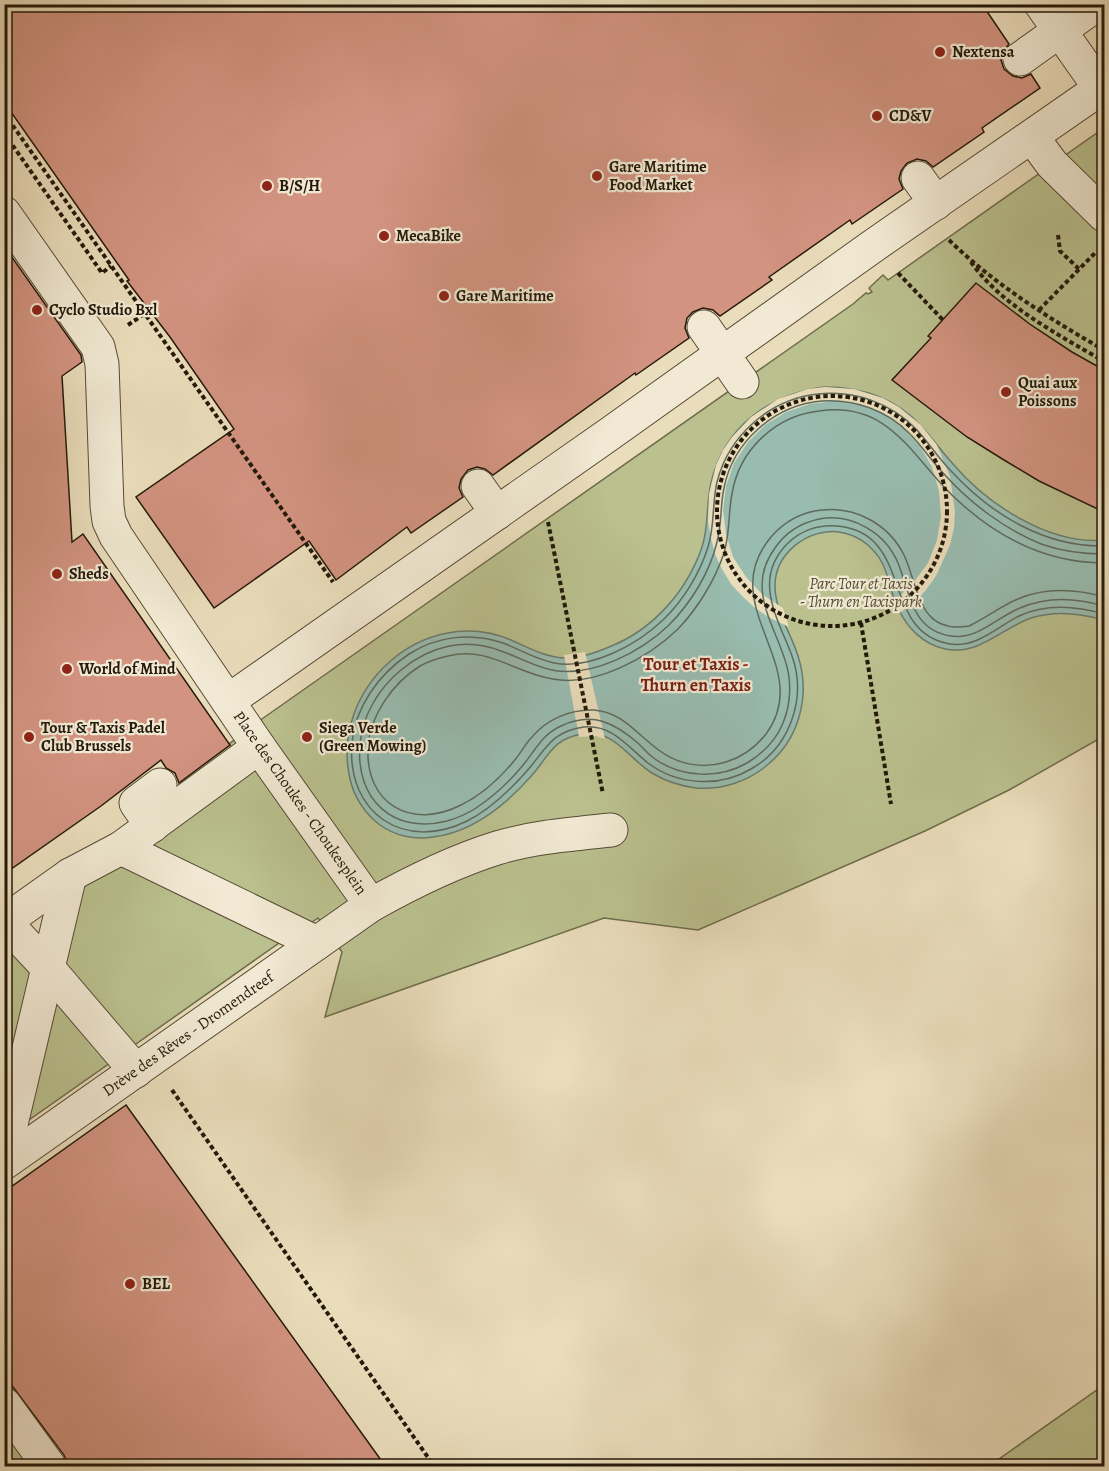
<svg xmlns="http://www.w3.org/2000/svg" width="1109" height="1471" font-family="Alegreya,serif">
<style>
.green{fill:#bac08e;stroke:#6f6c4c;stroke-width:1.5}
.water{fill:#98bcb0;stroke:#6a7b6e;stroke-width:1.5}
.pier{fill:#eaddbb}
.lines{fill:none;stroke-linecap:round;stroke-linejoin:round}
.shore{stroke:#5e6a5d;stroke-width:1.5}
.building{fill:#d29380;stroke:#24190a;stroke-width:1.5}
.minor-casing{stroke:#564a36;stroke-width:35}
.path{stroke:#24190a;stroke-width:4;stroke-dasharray:4.5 3;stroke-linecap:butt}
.minor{stroke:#f1e9d3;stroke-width:33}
.poi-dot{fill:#8f2418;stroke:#f1e9d3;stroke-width:2}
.labels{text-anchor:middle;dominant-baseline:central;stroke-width:4.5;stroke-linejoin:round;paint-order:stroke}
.poi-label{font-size:16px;font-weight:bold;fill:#24190a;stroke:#f1e9d3;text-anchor:start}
.park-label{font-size:16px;font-style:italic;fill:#514b32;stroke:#f1e9d3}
.street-label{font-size:16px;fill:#24190a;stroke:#f1e9d3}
.neighbourhood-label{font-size:18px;font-weight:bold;fill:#7a1f14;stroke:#f1e9d3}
</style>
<rect width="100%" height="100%" fill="#eaddbb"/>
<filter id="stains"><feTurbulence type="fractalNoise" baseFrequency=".00333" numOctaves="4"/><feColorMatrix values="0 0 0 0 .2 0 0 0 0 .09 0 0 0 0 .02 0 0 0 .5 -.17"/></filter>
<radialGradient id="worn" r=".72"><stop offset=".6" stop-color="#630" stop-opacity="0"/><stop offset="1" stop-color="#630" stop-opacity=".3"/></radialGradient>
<g class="green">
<polygon points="1104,128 1104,736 1009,790 925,831 698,930 604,918 325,1017 342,952 318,918 302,929 135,848 235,753 229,744 259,721 853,304 866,293 868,294 872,292 869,288 883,275 888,280"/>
<polygon points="124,855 289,936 126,1051 54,967 73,892"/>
<polygon points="4,940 41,970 5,1123"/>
<polygon points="51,981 117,1058 16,1129"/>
<polygon points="1104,1385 1104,1466 989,1466"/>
<polygon points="5,1424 34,1466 5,1466"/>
</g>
<path class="water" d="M825,387c36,0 70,11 95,38 12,12 21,26 33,39 34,40 96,81 151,76v80c-24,-7 -48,-10 -73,-2 -29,10 -52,38 -86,31 -22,-5 -38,-21 -47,-41 -6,-12 -8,-24 -12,-36 -7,-21 -25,-37 -47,-40 -31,-4 -64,21 -64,54 0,25 16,47 23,70 13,40 1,84 -32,110 -19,16 -45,24 -70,22 -15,-2 -31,-7 -44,-15 -23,-14 -39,-45 -70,-39 -29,5 -32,20 -49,40 -26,30 -59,58 -100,63 -18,3 -38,-1 -53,-12 -15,-11 -26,-28 -30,-46 -21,-91 74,-176 161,-139 18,8 34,17 53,18 15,1 31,-5 45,-11 44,-17 78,-56 93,-100 7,-21 4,-43 9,-64 13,-56 58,-89 114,-96z"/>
<g class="pier">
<polygon points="825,387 854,389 883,398 899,407 921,425 937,445 950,477 955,511 954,528 950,545 936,576 926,590 914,603 898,614 892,601 897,599 914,582 928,563 937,540 941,516 939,491 932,467 920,446 903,428 882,413 859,405 835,401 810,404 786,412 765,425 748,442 734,463 726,486 723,510 726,534 733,557 746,577 763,595 783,608 789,627 770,618 755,608 743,597 731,584 722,569 715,554 711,538 708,521 709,494 716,465 723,450 732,437 751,417 778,399 808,389"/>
<polygon points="585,652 605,739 596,736 579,737 564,655"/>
</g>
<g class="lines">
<g class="shore">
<path d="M1104,546c-59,1 -112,-31 -152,-74 -13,-13 -23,-29 -35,-42 -25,-27 -63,-40 -99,-36 -48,5 -89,41 -101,88 -5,21 -2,43 -9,65 -8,26 -25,54 -45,73 -26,25 -73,50 -109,43 -19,-4 -33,-13 -51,-20 -31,-11 -66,-7 -94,11 -30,20 -54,53 -57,89 -6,71 53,109 115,78 23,-11 42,-30 59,-49 19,-21 25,-41 58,-45 28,-3 44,20 64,36 29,22 71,25 103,6 39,-22 56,-71 41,-113 -14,-38 -40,-76 -5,-112 13,-13 31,-20 50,-18 78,7 42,106 113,118 27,4 47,-17 69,-28 28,-13 57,-10 85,-2"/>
<path d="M1104,554c-21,0 -43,-3 -63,-10 -35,-14 -71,-41 -96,-69 -13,-13 -22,-28 -35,-41 -23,-24 -56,-35 -88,-33 -48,4 -89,41 -98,87 -4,18 -2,36 -7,54 -7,30 -26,61 -48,83 -28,27 -78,53 -117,45 -19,-4 -33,-13 -51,-19 -36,-14 -71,-5 -100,19 -22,18 -39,46 -41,74 -5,55 33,91 87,77 10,-3 20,-7 29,-13 18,-12 35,-28 48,-44 12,-15 19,-30 37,-38 32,-15 54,-3 78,18 7,7 8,9 16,15 27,19 64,20 92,4 15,-9 29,-23 36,-40 8,-19 9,-43 2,-63 -12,-38 -39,-73 -10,-112 10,-15 26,-25 44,-29 32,-6 66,13 79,44 12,29 13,67 53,73 27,4 46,-19 69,-28 27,-12 57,-10 84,-2"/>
<path d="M1104,563c-59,0 -108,-26 -150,-66 -43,-41 -64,-96 -135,-86 -44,5 -80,39 -87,83 -4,20 -2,40 -8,59 -9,27 -26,55 -46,76 -30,29 -83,58 -125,50 -39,-6 -64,-33 -105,-23 -9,2 -19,5 -28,10 -27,17 -50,49 -52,81 -3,58 44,83 93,58 21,-10 39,-27 53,-44 7,-8 11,-17 18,-24 15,-18 39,-28 62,-27 29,2 44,26 66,41 19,14 44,18 66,11 16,-5 30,-15 40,-28 50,-68 -53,-128 5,-197 13,-15 31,-25 51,-27 34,-4 67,15 82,45 15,32 14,80 65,71 17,-8 32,-20 49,-27 27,-12 59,-10 86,-2"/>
</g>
</g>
<g class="building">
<polygon points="4,4 982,4 1009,44 1003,52 1001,60 1004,69 1013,76 1022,78 1031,74 1040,88 982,128 984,132 933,167 926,161 917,159 907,163 901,171 899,179 903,189 852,224 850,220 769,277 772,280 720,316 713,310 703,308 693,312 687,318 685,328 689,338 636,375 635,373 493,475 485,469 477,467 468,470 461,479 459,488 463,497 411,533 407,527 336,580 309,541 214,608 136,497 234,429 170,337 127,281 129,280 4,102"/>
<polygon points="4,246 81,355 82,362 62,376 72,542 83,534 230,745 179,783 175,773 166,768 161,760 101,806 4,874"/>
<polygon points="976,283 1031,325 1072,352 1104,370 1104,512 1039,481 1004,460 967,437 892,380 931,338 928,336"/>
<polygon points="126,1105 386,1467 69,1467 64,1455 4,1375 4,1192"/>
</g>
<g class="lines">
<g class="minor-casing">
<g id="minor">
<polyline points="1041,4 1100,88"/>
<polyline points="1020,59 1097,4"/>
<polyline points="1032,137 1052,164 1104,215"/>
<polyline points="918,178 936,203"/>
<polyline points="4,213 98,347 102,364 107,506 109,521 116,536 259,747 371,905"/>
<polyline points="704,327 742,382"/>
<polyline points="478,486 497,513"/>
<polyline points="228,701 608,435 873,246 1104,86"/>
<polyline points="152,826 136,803 160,785"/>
<polyline points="121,848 317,943"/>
<polyline points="4,922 70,875 121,848 259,747"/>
<polyline points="5,922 48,968 136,1071"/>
<polyline points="4,1154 70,875"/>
<path d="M4,1163l367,-258c41,-23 81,-43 126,-57 36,-11 76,-14 114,-18"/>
<polyline points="4,1404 49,1466"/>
</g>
</g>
<g class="path">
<polyline points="4,113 333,582"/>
<polyline points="4,133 102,273 111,266"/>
<polyline points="1058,235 1060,251 1079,269"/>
<path d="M949,240c45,44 101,79 155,110"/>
<path d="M971,262c29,42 86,72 129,97v8"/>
<polyline points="898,273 943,320"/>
<polyline points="1039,310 1096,252"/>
<polyline points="128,325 150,310"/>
<circle cx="832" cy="511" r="115"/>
<polyline points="548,522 603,794"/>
<polyline points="861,623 891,804"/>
<polyline points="172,1090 434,1466"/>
</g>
<use href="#minor" class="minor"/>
</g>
<g class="poi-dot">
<circle cx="940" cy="52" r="6"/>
<circle cx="877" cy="116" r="6"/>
<circle cx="597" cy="176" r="6"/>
<circle cx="267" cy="186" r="6"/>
<circle cx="384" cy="236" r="6"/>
<circle cx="444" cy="296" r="6"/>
<circle cx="37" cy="310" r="6"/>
<circle cx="1006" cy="392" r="6"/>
<circle cx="57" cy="574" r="6"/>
<circle cx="67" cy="669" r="6"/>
<circle cx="29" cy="737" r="6"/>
<circle cx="307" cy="737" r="6"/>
<circle cx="130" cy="1284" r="6"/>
</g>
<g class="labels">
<g class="poi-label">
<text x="952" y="52">Nextensa</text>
<text x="889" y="116">CD&amp;V</text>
<text x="609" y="167">Gare Maritime<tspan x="609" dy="18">Food Market</tspan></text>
<text x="279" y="186">B/S/H</text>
<text x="396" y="236">MecaBike</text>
<text x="456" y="296">Gare Maritime</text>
<text x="49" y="310">Cyclo Studio Bxl</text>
<text x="1018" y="383">Quai aux<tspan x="1018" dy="18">Poissons</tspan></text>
<text x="69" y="574">Sheds</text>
<text x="79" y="669">World of Mind</text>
<text x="41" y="728">Tour &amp; Taxis Padel<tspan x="41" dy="18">Club Brussels</tspan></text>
<text x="319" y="728">Siega Verde<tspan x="319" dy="18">(Green Mowing)</tspan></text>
<text x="142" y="1284">BEL</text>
</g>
<g class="park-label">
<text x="861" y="584">Parc Tour et Taxis<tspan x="861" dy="18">- Thurn en Taxispark</tspan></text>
</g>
<g class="street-label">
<text transform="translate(300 803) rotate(55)">Place des Choukes - Choukesplein</text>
<text transform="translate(188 1034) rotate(-35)">Drève des Rêves - Dromendreef</text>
</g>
<g class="neighbourhood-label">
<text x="696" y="664">Tour et Taxis -<tspan x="696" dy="21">Thurn en Taxis</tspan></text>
</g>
</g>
<rect width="1109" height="1471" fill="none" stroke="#eaddbb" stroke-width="24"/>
<rect x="6" y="6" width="1097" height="1459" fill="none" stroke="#24190a" stroke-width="3"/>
<rect x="12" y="12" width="1085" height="1447" fill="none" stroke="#24190a" stroke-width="1.5"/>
<rect width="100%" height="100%" filter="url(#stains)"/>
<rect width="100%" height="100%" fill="url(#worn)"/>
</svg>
